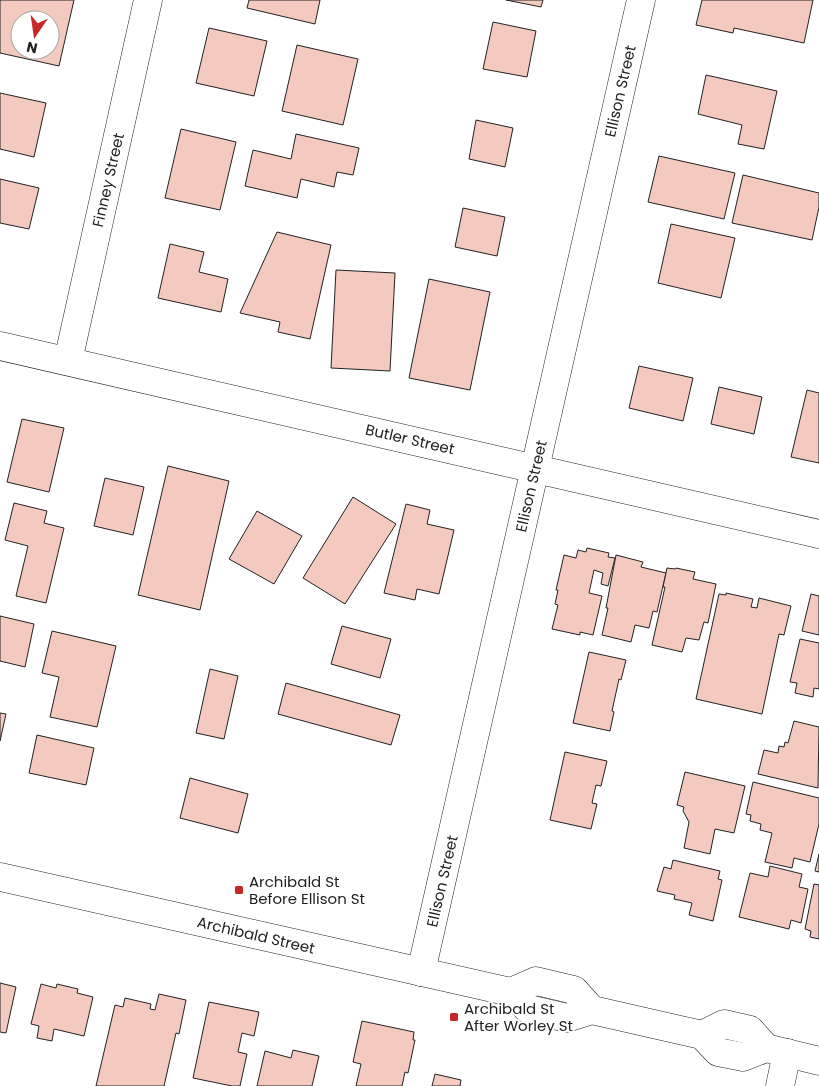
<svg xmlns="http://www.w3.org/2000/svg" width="819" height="1086" font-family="Poppins,sans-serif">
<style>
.building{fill:#f3c9c0;stroke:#222;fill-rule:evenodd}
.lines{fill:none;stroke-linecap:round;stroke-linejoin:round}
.minor-casing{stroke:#222;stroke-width:29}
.tertiary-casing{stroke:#222;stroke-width:29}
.minor{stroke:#fff;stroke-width:28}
.tertiary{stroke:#fff;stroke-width:28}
.poi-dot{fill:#c62828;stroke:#fff;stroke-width:2}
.labels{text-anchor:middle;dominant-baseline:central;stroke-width:4;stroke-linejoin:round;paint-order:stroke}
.street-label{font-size:15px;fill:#222;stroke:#fff}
.poi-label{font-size:15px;fill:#222;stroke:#fff;text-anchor:start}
</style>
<rect width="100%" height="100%" fill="#fff"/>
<g class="building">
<path d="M0,0h74l-15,66 -59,-13zM20,20h30v30h-30z"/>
<polygon points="249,0 320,0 315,24 247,8"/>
<polygon points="506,0 543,0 541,7"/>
<polygon points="702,0 813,0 804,43 734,28 733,33 696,25"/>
<polygon points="493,22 536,31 527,77 483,69"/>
<polygon points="209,28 267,41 254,96 196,83"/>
<polygon points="297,45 358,59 343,125 282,111"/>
<polygon points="706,75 777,91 764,149 738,144 742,125 698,114"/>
<polygon points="0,93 46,103 34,157 0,149"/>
<polygon points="476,120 513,128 505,167 469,159"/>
<polygon points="181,129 236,142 220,210 165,198"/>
<polygon points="296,134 359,148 353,175 337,172 334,187 301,179 297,198 245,186 253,150 291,159"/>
<polygon points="659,156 735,173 724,219 648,202"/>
<polygon points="743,175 819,193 819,207 812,240 732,223"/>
<polygon points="0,179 39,188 29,229 0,223"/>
<polygon points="463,208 505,217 497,256 455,247"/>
<polygon points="671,224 735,238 721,298 658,283"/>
<polygon points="277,232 331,245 310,339 278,332 280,322 240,313"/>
<polygon points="170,244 204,252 199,272 228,279 221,312 158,298"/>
<polygon points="336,270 395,273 390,371 331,368"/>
<polygon points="429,279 490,292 470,390 409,378"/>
<polygon points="639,366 693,378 683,421 629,408"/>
<polygon points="719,387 762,397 754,434 711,424"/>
<polygon points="807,390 819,393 819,463 791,457"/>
<polygon points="22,419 64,428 49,492 7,482"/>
<polygon points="168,466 229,481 200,610 138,595"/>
<polygon points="105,478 144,487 133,535 94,526"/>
<polygon points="353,497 396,524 345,604 303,578"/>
<polygon points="14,503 47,511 44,523 64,528 46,603 16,596 28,546 5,540"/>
<polygon points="406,504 430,510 427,524 454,530 439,594 417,589 415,600 384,593"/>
<polygon points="257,511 302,536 274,584 229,559"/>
<polygon points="587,548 609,553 608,557 615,558 608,586 601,584 603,573 594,570 589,593 602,596 593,635 580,632 580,635 552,629 558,605 555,604 558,590 556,590 564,555 576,558 578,550 586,552"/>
<polygon points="616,555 643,562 641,567 666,573 657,612 653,611 649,628 635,625 631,642 602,635 608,608 606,608"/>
<polygon points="667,568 675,569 676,568 695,572 693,579 716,584 708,623 704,622 699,640 686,638 682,652 652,645 665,587 663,587"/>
<polygon points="726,593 753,599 751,607 757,608 759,598 791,606 784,635 779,634 762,714 696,699 719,594 726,595"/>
<polygon points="811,594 819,596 819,635 802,631"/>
<polygon points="0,616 34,624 25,667 0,661"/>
<polygon points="342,626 391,639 380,678 331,664"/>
<polygon points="52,631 116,646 97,727 50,717 59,677 42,673"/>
<polygon points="800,639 819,643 819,689 814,688 813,697 795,693 797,683 790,682"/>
<polygon points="589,652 626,660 621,680 619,679 612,711 614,712 610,731 573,723"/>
<polygon points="210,669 238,676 224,739 196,733"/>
<polygon points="286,683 400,715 391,745 278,714"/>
<polygon points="0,713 6,714 0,741"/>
<polygon points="794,721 819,727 818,788 758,774 764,750 778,753 779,746 784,747 785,742 788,743"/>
<polygon points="37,735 94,748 86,785 29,773"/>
<polygon points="565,752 607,761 601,786 596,785 592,803 597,804 591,829 550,820"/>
<polygon points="685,772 745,786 734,833 715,829 710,854 684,848 689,822 683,811 684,807 677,805"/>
<polygon points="190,778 248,794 238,833 180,818"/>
<polygon points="753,782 819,798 819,824 810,862 794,858 792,868 765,862 772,833 760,830 761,824 750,821 751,815 746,814"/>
<polygon points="819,854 819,872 815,871"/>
<polygon points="673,860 720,871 718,879 722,880 713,921 689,915 692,903 674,899 675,895 657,891 664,867 671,869"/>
<polygon points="770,866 802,874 799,887 808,889 801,923 791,920 789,929 739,917 750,873 768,877"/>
<polygon points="814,884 819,885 819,939 810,937 811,931 805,929"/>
<polygon points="0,983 16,987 6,1033 0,1032"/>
<polygon points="41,984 56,988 57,984 78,989 77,993 93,997 84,1036 54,1029 52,1041 37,1038 39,1026 31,1024"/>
<polygon points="159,994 186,1000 179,1034 176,1033 164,1086 96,1086 115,1005 123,1007 125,998 151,1004 150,1009 155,1010"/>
<polygon points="209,1002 259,1012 254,1036 242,1033 238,1052 247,1054 240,1086 232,1086 193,1078"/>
<polygon points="362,1021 414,1032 413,1040 415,1040 408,1073 405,1072 402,1086 356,1086 361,1064 353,1062"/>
<polygon points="293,1050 319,1056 312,1086 257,1086 265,1051 291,1058"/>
<polygon points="435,1074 461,1080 460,1086 432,1086"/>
</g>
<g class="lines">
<g class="minor-casing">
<g id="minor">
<polyline points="0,346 819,534"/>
<polyline points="68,361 148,0"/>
<polyline points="421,972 641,0"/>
<polyline points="780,1086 787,1053"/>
</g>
</g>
<g class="tertiary-casing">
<g id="tertiary">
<polyline points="0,877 511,992 528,1009 567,1018 592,1010 702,1035 718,1052 743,1057 766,1048 819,1061"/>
<polyline points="511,992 536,981 574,990 592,1010"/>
<polyline points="702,1035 724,1024 750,1030 766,1048"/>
</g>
</g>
<use href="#minor" class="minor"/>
<use href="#tertiary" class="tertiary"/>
</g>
<g class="poi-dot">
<rect x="234" y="885" width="10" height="10" rx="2.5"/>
<rect x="449" y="1012" width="10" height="10" rx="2.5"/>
</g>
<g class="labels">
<g class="street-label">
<text transform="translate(620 91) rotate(-77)">Ellison Street</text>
<text transform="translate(108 180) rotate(-77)">Finney Street</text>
<text transform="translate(410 439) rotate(13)">Butler Street</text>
<text transform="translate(531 486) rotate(-77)">Ellison Street</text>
<text transform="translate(442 881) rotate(-77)">Ellison Street</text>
<text transform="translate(256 935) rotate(13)">Archibald Street</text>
</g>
<g class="poi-label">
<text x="249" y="881">Archibald St<tspan x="249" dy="17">Before Ellison St</tspan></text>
<text x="464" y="1008">Archibald St<tspan x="464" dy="17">After Worley St</tspan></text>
</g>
</g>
<g transform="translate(35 35) rotate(193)"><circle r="24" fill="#ffffff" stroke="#a7a7a7"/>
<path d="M0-4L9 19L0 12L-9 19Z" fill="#c62828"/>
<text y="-8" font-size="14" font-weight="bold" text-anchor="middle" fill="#222222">N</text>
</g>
</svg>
